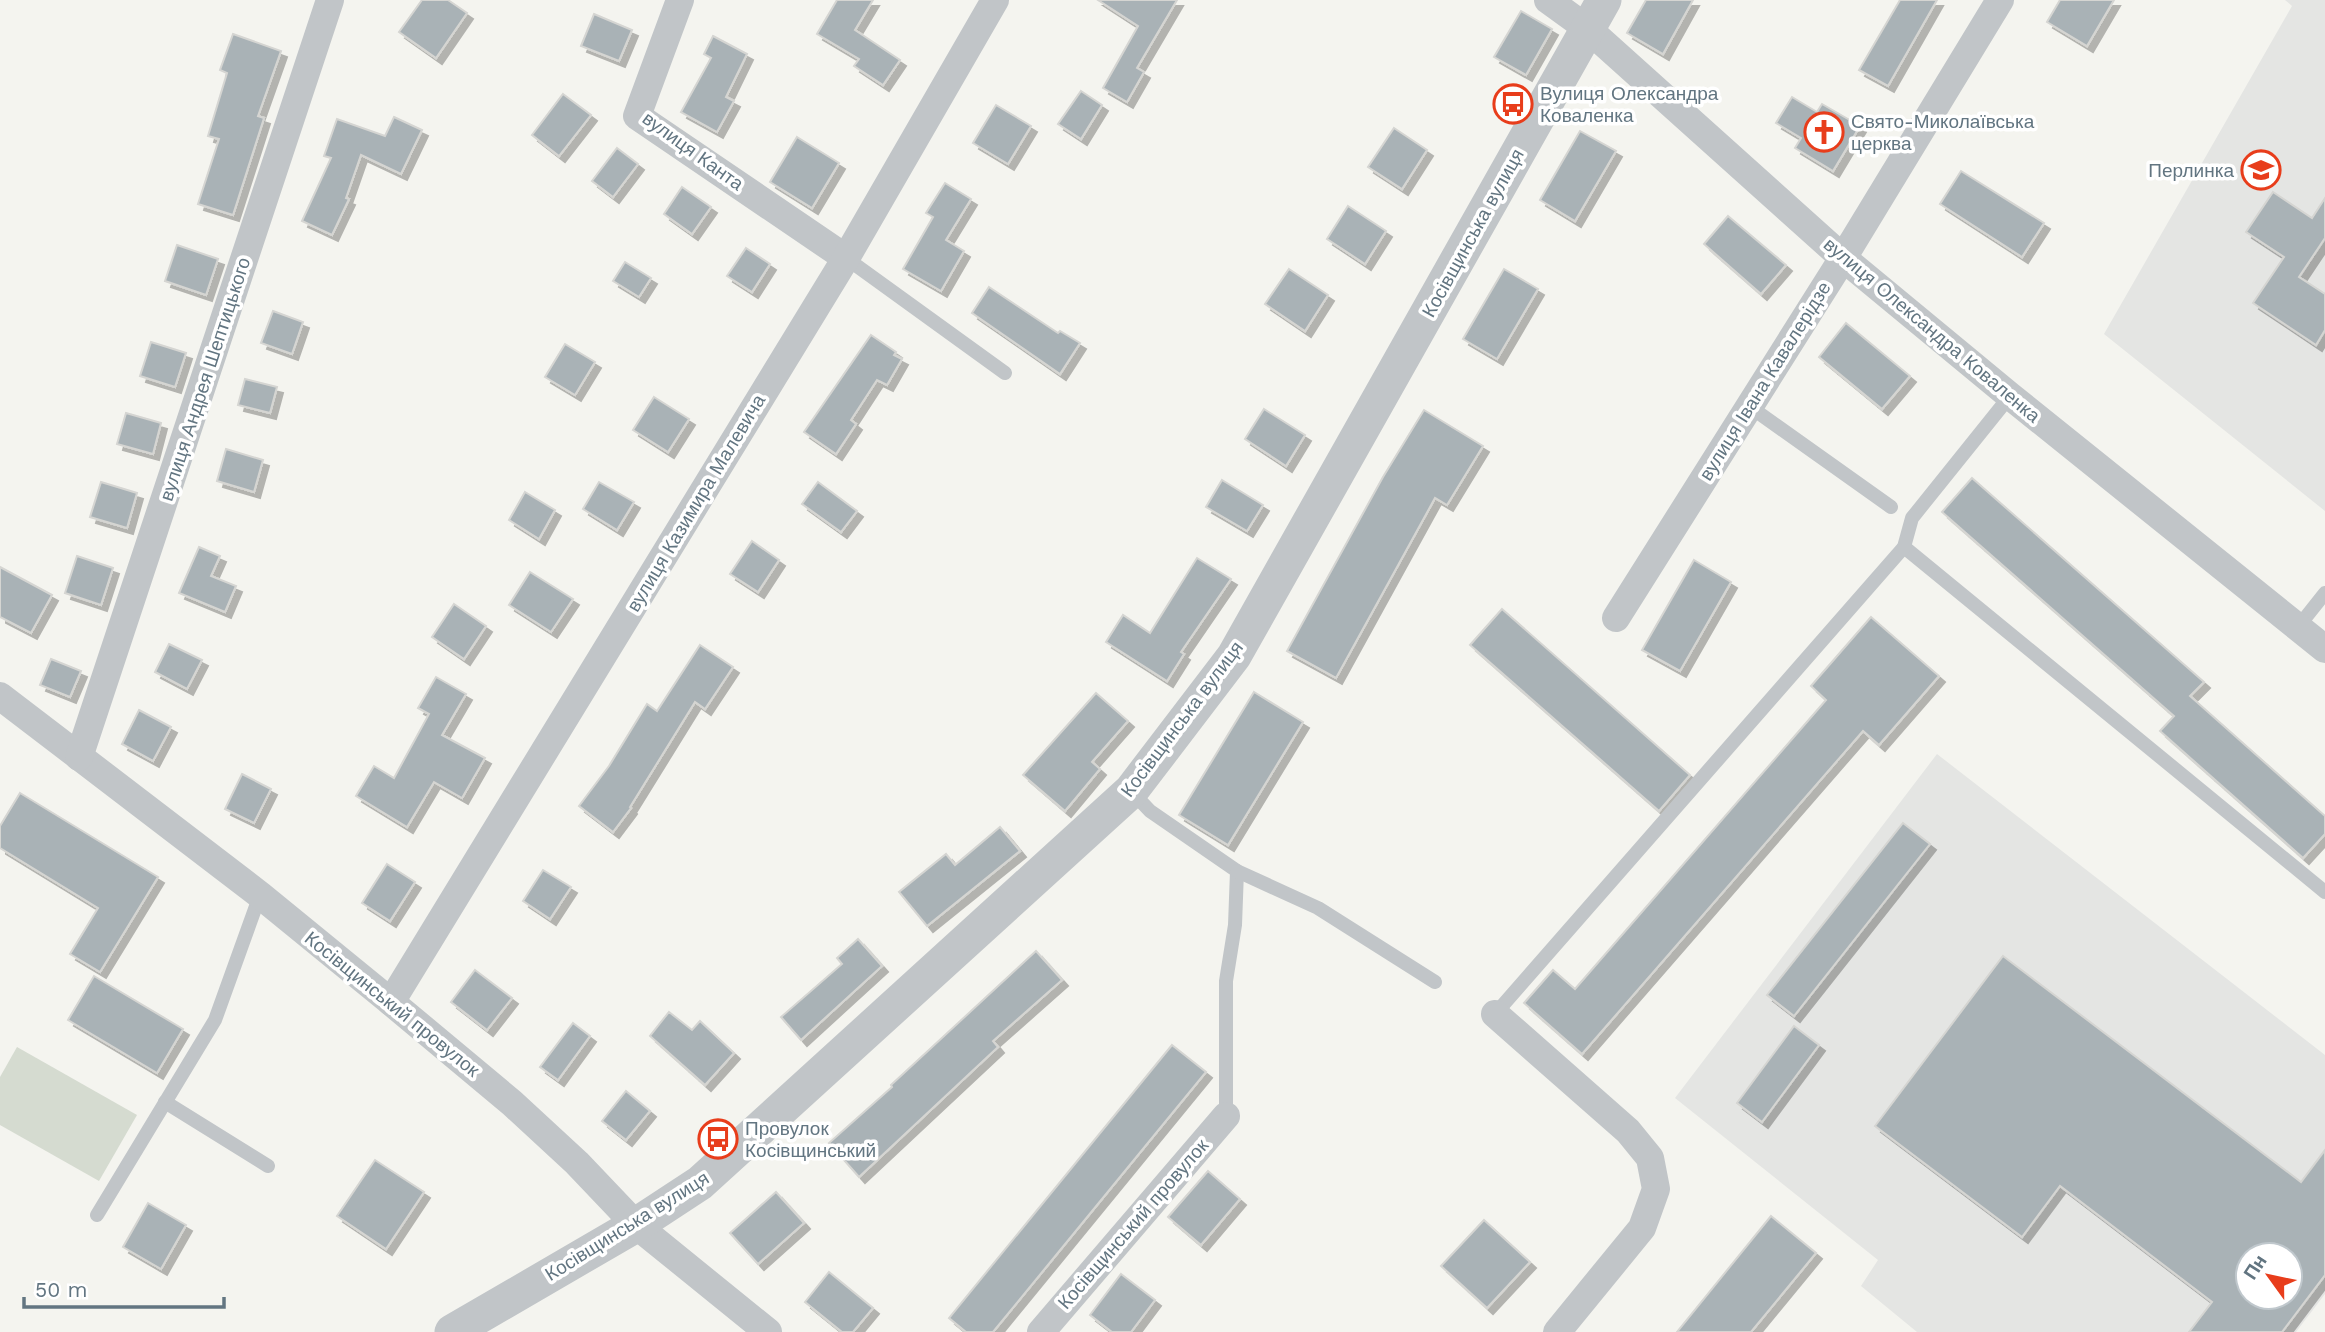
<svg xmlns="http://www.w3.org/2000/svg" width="2325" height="1332" font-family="'Work Sans',sans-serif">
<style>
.built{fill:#e4e5e3;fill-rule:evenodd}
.green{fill:#d5dbd0}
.building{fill:#a9b2b6;stroke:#d5d5d2;stroke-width:2;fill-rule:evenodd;filter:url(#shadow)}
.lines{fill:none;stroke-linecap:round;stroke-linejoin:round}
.service{stroke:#c1c5c8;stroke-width:14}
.minor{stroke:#c1c5c8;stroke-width:28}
.tertiary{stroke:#c1c5c8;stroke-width:35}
.labels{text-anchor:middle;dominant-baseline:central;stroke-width:7;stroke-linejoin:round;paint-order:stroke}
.poi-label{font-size:19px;fill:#627581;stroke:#fff;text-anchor:start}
.street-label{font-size:19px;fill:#627581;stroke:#fff}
</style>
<defs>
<filter id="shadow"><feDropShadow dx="6" dy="6" stdDeviation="0" flood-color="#0004"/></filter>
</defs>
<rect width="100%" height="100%" fill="#f4f4ef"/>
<g class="built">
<polygon points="2285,0 2325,0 2325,511 2104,334 2292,6"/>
<path d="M1937,754l388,301v239l-29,38h-379l-56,-46 17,-26 -203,-162zM2248,1255h42v42h-42z"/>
</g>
<polygon class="green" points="17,1047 137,1115 99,1181 0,1125 0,1077"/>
<g class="building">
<polygon points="422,0 448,0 467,13 436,58 399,32"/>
<polygon points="837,0 873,0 855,30 900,60 883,85 854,66 859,59 817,34"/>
<polygon points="1098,0 1177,0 1137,68 1144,72 1127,102 1103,88 1138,26"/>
<polygon points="1646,0 1693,0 1663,54 1627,33"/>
<polygon points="1900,0 1937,0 1888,86 1859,70"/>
<polygon points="2060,0 2114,0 2087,46 2047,22"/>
<polygon points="1521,11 1552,29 1526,75 1494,57"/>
<polygon points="594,14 632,30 619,61 581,46"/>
<polygon points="233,34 281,51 258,116 264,118 233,215 198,204 219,139 208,136 227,73 220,70"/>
<polygon points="713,36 747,54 726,97 734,101 717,132 681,112 711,58 704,54"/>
<polygon points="1081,91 1102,105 1081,139 1058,124"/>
<polygon points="563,94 591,115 559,156 532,135"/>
<polygon points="1792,97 1817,112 1822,104 1860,126 1833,171 1795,148 1801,138 1776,123"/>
<polygon points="996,105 1031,126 1008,164 973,143"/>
<polygon points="394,117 422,130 401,174 361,155 346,198 349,199 332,235 302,221 331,158 324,156 337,119 385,136"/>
<polygon points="1394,128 1427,150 1402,189 1368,167"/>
<polygon points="1580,131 1616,151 1575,221 1540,200"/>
<polygon points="797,137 839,163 812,208 770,182"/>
<polygon points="617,148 638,164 613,197 592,181"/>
<polygon points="1961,171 2044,223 2022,257 1940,204"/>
<polygon points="945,183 971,199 946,240 964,251 941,291 903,269 933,217 926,213"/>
<polygon points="682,187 711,207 692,234 664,214"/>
<polygon points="2273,192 2312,218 2325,198 2325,238 2299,277 2325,294 2325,330 2316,345 2253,303 2284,257 2246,232"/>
<polygon points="1348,206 1386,231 1365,264 1327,239"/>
<polygon points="1728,216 1786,265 1761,294 1704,244"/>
<polygon points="177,245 218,259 206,295 165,281"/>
<polygon points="746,248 770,264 752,292 727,276"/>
<polygon points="625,262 651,278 639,297 613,281"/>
<polygon points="1289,269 1328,295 1305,331 1265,304"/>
<polygon points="1504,269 1538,289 1497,359 1463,339"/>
<polygon points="989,287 1058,333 1060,331 1080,343 1060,374 972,313"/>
<polygon points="273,311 303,322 292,354 261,343"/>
<polygon points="1846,323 1910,376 1882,409 1819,357"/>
<polygon points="871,335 896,352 894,355 902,359 887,385 877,380 851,420 856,424 836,454 804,432"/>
<polygon points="151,342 186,353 175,387 140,376"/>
<polygon points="565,344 595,362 575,395 545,377"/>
<polygon points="245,379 277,387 270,413 238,405"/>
<polygon points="654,397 689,419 668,452 633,430"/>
<polygon points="1264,409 1305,435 1286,466 1245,439"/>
<polygon points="1424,410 1483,446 1447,505 1435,498 1336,678 1287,651 1383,477"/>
<polygon points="126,413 161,423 153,454 117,444"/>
<polygon points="226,449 263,460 254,492 217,481"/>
<polygon points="1972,478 2204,682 2190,696 2325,816 2325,834 2303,858 2160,731 2174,716 1942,512"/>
<polygon points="1222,480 1263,505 1247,531 1206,507"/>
<polygon points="101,482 137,493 127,528 90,517"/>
<polygon points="599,482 634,502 617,530 583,509"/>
<polygon points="818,482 857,511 841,532 802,504"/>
<polygon points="525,492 555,510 539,539 509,520"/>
<polygon points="752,541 779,560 758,592 730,574"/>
<polygon points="199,547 220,556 211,576 236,586 225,612 179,593"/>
<polygon points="77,556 113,568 101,605 65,593"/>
<polygon points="1197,558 1231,579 1181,652 1184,654 1167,681 1106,642 1123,615 1150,633"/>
<polygon points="1694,560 1731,582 1680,671 1642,650"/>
<polygon points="0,567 52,595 31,633 0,617"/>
<polygon points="530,572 573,599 551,632 509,605"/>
<polygon points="454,604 486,626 464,659 432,637"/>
<polygon points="1502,609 1690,775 1659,811 1470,645"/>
<polygon points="1871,617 1939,676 1879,745 1863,731 1582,1054 1524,1003 1553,970 1575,989 1826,700 1811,686"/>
<polygon points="169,644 202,660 187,689 155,672"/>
<polygon points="700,645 733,667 705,709 695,702 630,807 631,808 613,832 579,806 609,766 647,704 657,711"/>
<polygon points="51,659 81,671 70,697 40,685"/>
<polygon points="436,677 466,694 442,735 485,758 462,798 434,782 407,827 356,796 374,766 394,778 429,714 418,708"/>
<polygon points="1254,692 1303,722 1228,845 1179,815"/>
<polygon points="1096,693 1128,721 1092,762 1100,769 1065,811 1023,775"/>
<polygon points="139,710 171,727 153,761 122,744"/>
<polygon points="242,774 271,789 254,823 225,809"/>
<polygon points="20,793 158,877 100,972 70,954 98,908 0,848 0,826"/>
<polygon points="1903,823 1930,844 1794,1016 1767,995"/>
<polygon points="1000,827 1020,851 927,926 899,892 946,854 955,865"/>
<polygon points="387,864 415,882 390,921 362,903"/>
<polygon points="543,870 571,887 550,919 523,901"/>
<polygon points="858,939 882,966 801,1040 781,1017 842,964 837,958"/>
<polygon points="1036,951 1062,980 993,1041 998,1047 859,1177 829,1143 892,1087 891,1085"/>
<path d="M2003,956l298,226 24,-32v125l-43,57h-93l23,-30 -152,-116 -38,51 -147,-111zM2248,1255h42v42h-42z"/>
<polygon points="475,970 512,998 487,1030 451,1002"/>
<polygon points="94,976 183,1029 157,1073 68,1020"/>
<polygon points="669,1012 692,1030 700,1021 734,1053 705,1085 650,1036"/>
<polygon points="573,1023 590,1036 558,1080 540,1067"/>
<polygon points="1794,1026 1819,1045 1762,1122 1737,1103"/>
<polygon points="1172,1045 1206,1072 993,1332 966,1332 949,1318"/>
<polygon points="626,1091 650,1111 626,1140 602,1121"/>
<polygon points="375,1160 424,1192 386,1249 337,1216"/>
<polygon points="1208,1171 1240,1199 1201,1245 1168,1217"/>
<polygon points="776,1192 804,1223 758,1264 730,1233"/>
<polygon points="148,1203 186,1225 161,1269 123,1247"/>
<polygon points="1771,1216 1816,1253 1751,1332 1677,1332"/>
<polygon points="1484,1220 1530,1262 1487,1308 1441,1266"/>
<polygon points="829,1272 873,1308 853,1332 842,1332 805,1302"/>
<polygon points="1121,1274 1155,1300 1131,1332 1112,1332 1090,1315"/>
</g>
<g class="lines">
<g class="service">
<polyline points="846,258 1005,373"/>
<polyline points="1749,406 1891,507"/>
<polyline points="1904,547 2325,892"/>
<polyline points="2298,627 2325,593"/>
<polyline points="1132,792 1150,811 1237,871 1235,925 1226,981 1226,1116"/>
<polyline points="1237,871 1318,908 1435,982"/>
<polyline points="1495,1014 1904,547 1912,518 2010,396"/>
<polyline points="165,1102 268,1166"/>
<polyline points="97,1215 215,1020 260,895"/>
</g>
<g class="minor">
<polyline points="680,0 637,116 846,258"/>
<polyline points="1548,0 1588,29 1843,258 2010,396 2325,649"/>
<polyline points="1616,618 1843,258 2000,0"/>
<polyline points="0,696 260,895 391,1002 512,1103 577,1163 636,1225 768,1332"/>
<polyline points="79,757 330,0"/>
<polyline points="391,1002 846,258 995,0"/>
<polyline points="1495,1014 1628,1131 1650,1158 1656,1189 1642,1228 1557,1332"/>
<polyline points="1041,1332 1226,1116"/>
</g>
<polyline class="tertiary" points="452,1332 636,1225 700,1183 1131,791 1234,656 1604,0"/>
</g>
<defs>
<g id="bus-ring" transform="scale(2.0125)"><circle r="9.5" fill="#fff" stroke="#e83d1b" stroke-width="1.5"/><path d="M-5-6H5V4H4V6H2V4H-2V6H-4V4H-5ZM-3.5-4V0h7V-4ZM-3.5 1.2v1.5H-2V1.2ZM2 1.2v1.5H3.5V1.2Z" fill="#e83d1b"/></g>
<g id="church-ring" transform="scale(2.0125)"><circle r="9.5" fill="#fff" stroke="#e83d1b" stroke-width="1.5"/><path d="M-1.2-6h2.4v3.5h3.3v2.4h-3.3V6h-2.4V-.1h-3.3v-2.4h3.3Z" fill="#e83d1b"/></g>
<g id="school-ring" transform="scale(2.0125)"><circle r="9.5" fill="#fff" stroke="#e83d1b" stroke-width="1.5"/><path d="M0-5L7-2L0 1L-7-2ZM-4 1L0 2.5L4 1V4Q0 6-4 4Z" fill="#e83d1b"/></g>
</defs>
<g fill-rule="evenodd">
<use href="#bus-ring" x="1513" y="104"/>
<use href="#church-ring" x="1824" y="132"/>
<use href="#school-ring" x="2261" y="170"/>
<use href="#bus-ring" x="718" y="1139"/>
</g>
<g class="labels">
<g class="poi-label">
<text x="1540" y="93">Вулиця Олександра<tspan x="1540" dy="22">Коваленка</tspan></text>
<text x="1851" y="121">Свято-Миколаївська<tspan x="1851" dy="22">церква</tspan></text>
<text x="2234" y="170" text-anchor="end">Перлинка</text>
<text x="745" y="1128">Провулок<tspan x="745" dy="22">Косівщинський</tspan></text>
</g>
<g class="street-label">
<text transform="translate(693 151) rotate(36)">вулиця Канта</text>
<text transform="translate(1473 233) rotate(-61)">Косівщинська вулиця</text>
<text transform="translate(1932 330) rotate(40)">вулиця Олександра Коваленка</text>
<text transform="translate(205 379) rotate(-72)">вулиця Андрея Шептицького</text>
<text transform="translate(1765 381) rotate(-58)">вулиця Івана Кавалерідзе</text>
<text transform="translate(696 503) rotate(-59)">вулиця Казимира Малевича</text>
<text transform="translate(1182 719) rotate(-53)">Косівщинська вулиця</text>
<text transform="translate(392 1004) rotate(39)">Косівщинський провулок</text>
<text transform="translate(1133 1224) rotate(-49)">Косівщинський провулок</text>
<text transform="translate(627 1226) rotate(-32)">Косівщинська вулиця</text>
</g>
</g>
<g transform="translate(2269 1276) rotate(303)"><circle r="33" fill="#ffffff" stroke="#c0c8cd" stroke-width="2"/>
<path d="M0-5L12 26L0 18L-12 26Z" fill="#e83d1b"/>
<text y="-10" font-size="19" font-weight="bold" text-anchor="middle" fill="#627581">Пн</text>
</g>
<path d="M24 1297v10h200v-10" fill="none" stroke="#627581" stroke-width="3.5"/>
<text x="35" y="1297" font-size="21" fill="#627581" stroke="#ffffff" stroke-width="5" paint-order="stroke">50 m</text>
</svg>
